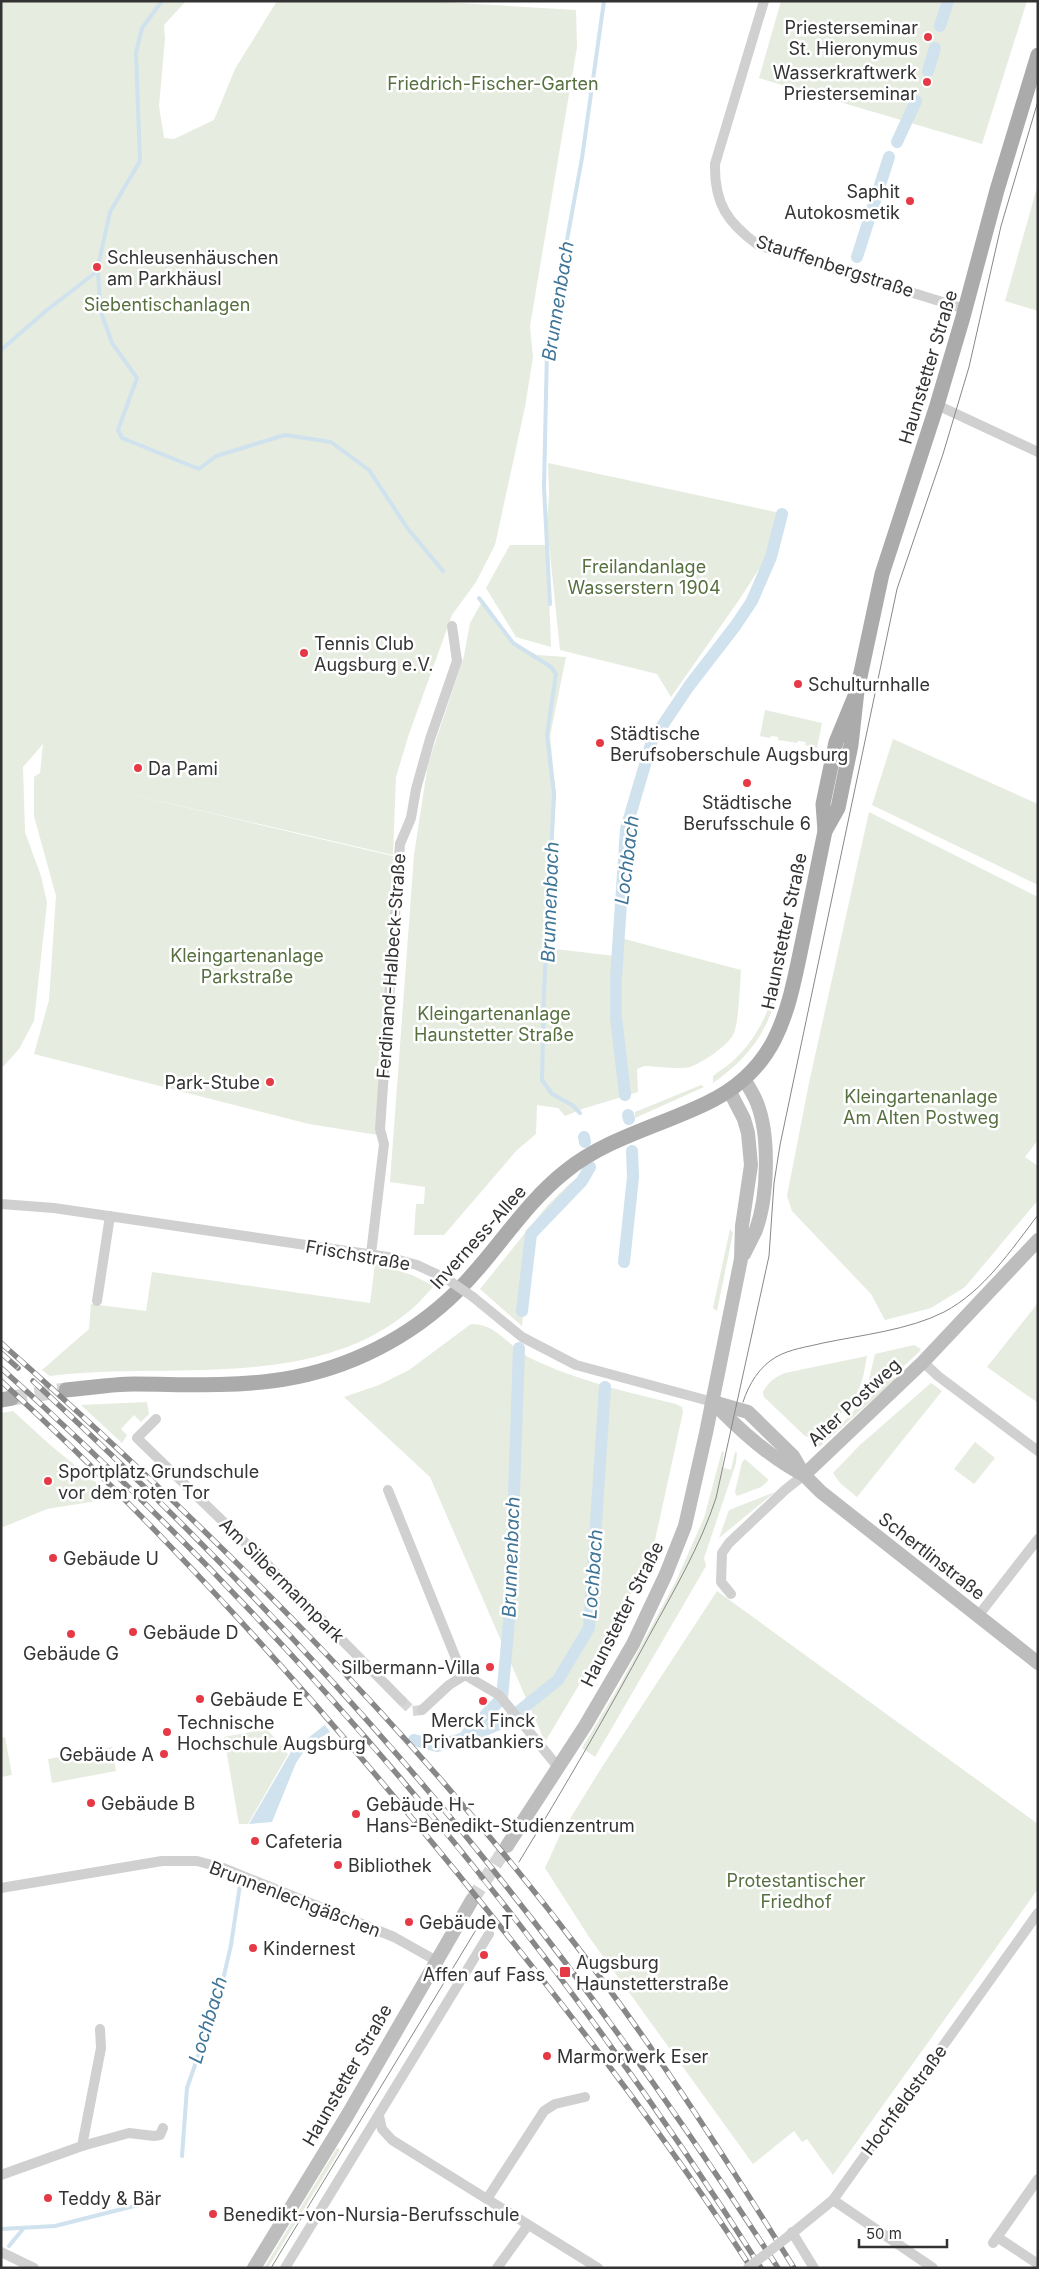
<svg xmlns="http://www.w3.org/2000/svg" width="1039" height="2269" font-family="Inter,sans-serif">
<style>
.green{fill:#e6ecdf}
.water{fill:#cfe2ee}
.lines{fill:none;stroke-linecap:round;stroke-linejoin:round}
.stream{stroke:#cfe2ee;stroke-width:4}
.canal{stroke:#cfe2ee;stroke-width:12}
.street-tunnel{stroke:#d6d6d6;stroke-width:10;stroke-dasharray:10 5;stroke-linecap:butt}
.secondary-tunnel{stroke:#d6d6d6;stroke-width:14;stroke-dasharray:14 7;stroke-linecap:butt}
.primary-tunnel{stroke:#d6d6d6;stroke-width:15;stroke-dasharray:15 8;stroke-linecap:butt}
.street{stroke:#d0d0d0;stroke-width:10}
.secondary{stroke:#bdbdbd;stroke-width:14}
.primary{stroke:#ababab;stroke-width:15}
.tram{stroke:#888;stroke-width:1}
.rail-casing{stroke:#888;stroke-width:5.5}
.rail{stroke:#fff;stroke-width:4;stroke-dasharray:11;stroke-linecap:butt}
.street-bridge{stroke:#d0d0d0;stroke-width:10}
.poi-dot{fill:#e63946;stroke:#fff;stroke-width:2}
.labels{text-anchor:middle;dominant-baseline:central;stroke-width:5;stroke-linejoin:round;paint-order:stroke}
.poi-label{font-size:18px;fill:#333;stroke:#fff;text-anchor:start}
.park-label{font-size:18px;fill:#56703f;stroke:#fff}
.street-label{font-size:18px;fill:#333;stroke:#fff}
.water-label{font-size:19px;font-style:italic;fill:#3f7597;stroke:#fff}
</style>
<rect width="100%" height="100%" fill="#fff"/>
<g class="green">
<polygon points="1,1 186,1 164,25 165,38 159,106 164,138 174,139 214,120 235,69 277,1 426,1 576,10 577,47 530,326 533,357 525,407 495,545 476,582 452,615 409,734 396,777 393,855 86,784 393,856 378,1135 309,1124 34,1054 49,1000 56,896 34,816 34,777 40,773 43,744 23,767 25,832 41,876 47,903 34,1021 19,1049 1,1069"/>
<polygon points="781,1 1027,1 982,144 759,78"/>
<polygon points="1038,184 1038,311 1005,301"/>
<polygon points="548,463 780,513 768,555 739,600 671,697 657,674 560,650 547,525 549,493"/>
<polygon points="510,545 547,545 551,647 516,637 486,588"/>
<path d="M483,600l31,43 23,12 29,2 -16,79 6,60 -9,152 68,8 2,-19 124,33c-1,13 -2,54 -8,65 -6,11 -31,28 -43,32 -11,3 -34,-1 -46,-1l-7,3 1,23 -56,17 -17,7 -7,-8 -21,-3 -1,29 -19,16 -73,85h-30l2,-31h8l1,-17 -35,-5 24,-327 14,-91 36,-108 6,-33z"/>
<polygon points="765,710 822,723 817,748 805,745 806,742 798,741 797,743 778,740 778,737 771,736 770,738 760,736"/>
<polygon points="893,739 1038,804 1038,885 872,805"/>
<polygon points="869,812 1038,897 1038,1140 1025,1157 1038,1166 1038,1200 965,1287 931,1308 885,1320 871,1294 792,1211 787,1196 809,1083"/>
<path d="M776,984c3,7 -1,15 -3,23 -11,34 -32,56 -60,76v-7c6,-5 13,-9 19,-14 23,-21 37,-48 44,-78z"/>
<polygon points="701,1085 704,1087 635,1118 635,1112"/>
<polygon points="590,1167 582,1181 531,1234 522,1326 480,1289 547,1206 567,1186"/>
<polygon points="730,1229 733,1233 717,1311 713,1308"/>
<path d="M375,1264l37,11 22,11c-7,7 -14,16 -21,22 -98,85 -245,53 -363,68l-8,-6 47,-41 2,-25 55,7 6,-39 218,31z"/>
<polygon points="1038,1303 1038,1403 987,1367"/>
<path d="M471,1324c25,-1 38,23 59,34 45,22 97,34 146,46l6,3 1,5 -29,133 -35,73 -74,124 -115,-265 -86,-80 35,-12 30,-15z"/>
<path d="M914,1345l7,4 -2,3 -26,24 3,3 -78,69 -2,-2c18,-16 43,-34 51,-58 3,-11 5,-23 8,-34z"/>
<path d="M867,1356c-2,9 -3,21 -7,30 -9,22 -30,37 -47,52l-8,-2 -41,-39 -1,-5c5,-10 12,-15 22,-19z"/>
<polygon points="931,1383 942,1391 857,1497 840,1483 833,1473 860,1445"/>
<polygon points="147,1402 149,1414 141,1422 134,1415 121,1429 127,1435 122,1443 81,1405"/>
<polygon points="13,1411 49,1444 115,1498 47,1509 1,1528 1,1413"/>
<polygon points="975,1442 995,1458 974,1484 954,1469"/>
<polygon points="722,1451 724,1452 722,1467 731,1470 735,1452 737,1453 736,1463 704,1558 706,1566 595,1757 582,1748 618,1688 675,1583 704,1518"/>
<polygon points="745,1459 769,1480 761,1487 737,1496 735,1492 742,1462"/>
<polygon points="775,1492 719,1538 729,1510"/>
<polygon points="717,1591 1038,1824 1038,1889 833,2175 807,2139 802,2142 794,2131 753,2164 589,1937 545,1868 560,1835 602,1767"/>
<polygon points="267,1729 288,1754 248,1824 239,1824 224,1737"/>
<polygon points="5,1737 12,1775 1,1777 1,1738"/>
<polygon points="112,1747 116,1771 52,1783 48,1759"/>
<polygon points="337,2148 340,2150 268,2268 264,2268"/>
</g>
<polygon class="water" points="325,1725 330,1732 308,1745 296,1763 272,1822 249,1824 292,1750"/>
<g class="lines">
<g class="stream">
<polyline points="98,266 110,212 140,161 136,53 142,28 162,1"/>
<polyline points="98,269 100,309 112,343 137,378 118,430 122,438 199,469 216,456 285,435 331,442 369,470 408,529 443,571"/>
<polyline points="1,350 47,310 95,273 96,269"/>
<polyline points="479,598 513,643 551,667 556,674 547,735 554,794 544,991 542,1080 552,1094 572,1105 580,1113"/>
<polyline points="550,604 544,487 547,349 582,158 604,1"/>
<polyline points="182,2156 187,2088 220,1993 231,1945 240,1885"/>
<polyline points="1,2229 55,2226 146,2203"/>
<polyline points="9,2246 23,2229"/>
</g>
<g class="canal">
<polyline points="940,26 948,1"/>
<polyline points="928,71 935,48"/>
<polyline points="897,142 916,101"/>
<polyline points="857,257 889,157"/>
<polyline points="625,1095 616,1017 616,978 626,829 652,741 689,686 736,625 752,601 771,557 782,514"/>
<polyline points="628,1115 629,1119"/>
<polyline points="584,1137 585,1142"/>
<polyline points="624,1262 633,1177 632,1151"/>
<polyline points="522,1311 531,1234 582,1181 590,1167"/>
<polyline points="466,1735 502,1698 510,1610 519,1348"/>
<polyline points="414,1740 437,1746 471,1736 508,1720 558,1680 589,1628 605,1387"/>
</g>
<polyline class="street-tunnel" points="402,1701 412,1711 422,1710"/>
<polyline class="secondary-tunnel" points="472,1900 507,1846"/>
<polyline class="primary-tunnel" points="12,1398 66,1390"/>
<g class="street">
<path d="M764,1l-49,163c-1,40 13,59 43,81l207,64"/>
<polyline points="937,405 1038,452"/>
<polyline points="1,1204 54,1208 388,1257 417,1265 447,1279"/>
<polyline points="371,1254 384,1144 380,1129 400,844 411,818 416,789 430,739 457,661 452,626"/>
<polyline points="473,1297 522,1337 576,1365 713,1402"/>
<polyline points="97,1301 110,1216"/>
<polyline points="923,1362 938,1376 1038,1451"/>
<polyline points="156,1419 137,1438 269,1566 402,1701"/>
<polyline points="388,1490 457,1661 465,1675 499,1695 558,1767"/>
<polyline points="731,1594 721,1582 722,1553 729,1543 785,1490 804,1475"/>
<polyline points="978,1616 1038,1539"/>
<polyline points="422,1710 449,1685 465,1675"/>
<polyline points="1,1888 162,1861 197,1861 223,1868 394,1937 435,1960"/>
<polyline points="379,2116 382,2129 392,2140 598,2268"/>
<polyline points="82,2146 101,2048 100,2029"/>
<polyline points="1,2175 82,2146 129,2133 154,2136 160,2135 163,2128"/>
<polyline points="487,2199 544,2111 555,2104 585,2097"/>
<polyline points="833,2200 933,2268"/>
<polyline points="792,2232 814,2268"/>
<polyline points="790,2235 833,2200 1038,1913"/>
<polyline points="997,2237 1038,2264"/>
<polyline points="993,2243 1038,2179"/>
<polyline points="1,2252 34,2268"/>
<polyline points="285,2268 489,1934"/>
<polyline points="497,2268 528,2225"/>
</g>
<g class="secondary">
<path d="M744,1254c4,-8 8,-16 12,-24 12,-34 14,-94 1,-127 -3,-8 -8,-16 -13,-24"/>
<polyline points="713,1402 748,1412 793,1456 804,1475 821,1492 1038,1663"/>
<path d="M713,1402c24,26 59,57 91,73"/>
<polyline points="804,1475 923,1362 1038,1240"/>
<polyline points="507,1846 585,1726 633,1644 666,1574 685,1526 706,1433 741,1259 742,1226 751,1165 748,1133 744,1119 729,1090"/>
<polyline points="254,2268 347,2116 472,1900"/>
</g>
<g class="primary">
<polyline points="825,831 838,808 851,745 857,691 882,574 937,405 963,317 997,190 1038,55"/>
<path d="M66,1390c23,-2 46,-6 68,-6 46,0 91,3 137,-3 66,-8 129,-37 178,-82 43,-39 71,-92 117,-128 41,-33 94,-45 141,-68 73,-35 81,-93 96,-164 7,-36 15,-72 22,-108l-2,-27 13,-62 21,-51"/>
<polyline points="1,1400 12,1398"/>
</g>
<g class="tram">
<path d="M743,1402c6,-18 16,-35 33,-45 14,-8 31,-10 47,-14 38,-8 86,-13 121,-31 40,-21 67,-62 94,-97"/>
<path d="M519,1862c45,-74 88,-148 129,-224 25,-46 52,-91 68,-140l53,-242 5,-73 6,-38 117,-556 46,-135 26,-87 32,-141 37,-125"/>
<polyline points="271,2268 485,1915"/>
</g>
<g class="rail-casing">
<g id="rail">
<path d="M1,1343c211,187 414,388 584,614 76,100 143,205 209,311"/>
<polyline points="1,1353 18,1368"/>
<path d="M1,1368c293,263 549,567 760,900"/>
<path d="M1,1381c166,151 315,319 457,493 103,127 204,256 293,394"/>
<path d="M33,1381c132,122 257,249 374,385 136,158 258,327 371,502"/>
</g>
</g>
<use href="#rail" class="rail"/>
<g class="street-bridge">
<polyline points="447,1279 473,1297"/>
<polyline points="748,2268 790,2235"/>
</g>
</g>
<g class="poi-dot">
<circle cx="928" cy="37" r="5"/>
<circle cx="927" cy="82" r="5"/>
<circle cx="910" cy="201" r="5"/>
<circle cx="97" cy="267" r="5"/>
<circle cx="304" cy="653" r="5"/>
<circle cx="798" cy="684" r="5"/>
<circle cx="600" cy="743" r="5"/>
<circle cx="138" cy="768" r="5"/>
<circle cx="747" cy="783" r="5"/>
<circle cx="270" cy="1082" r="5"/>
<circle cx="48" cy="1481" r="5"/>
<circle cx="53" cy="1558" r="5"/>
<circle cx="133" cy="1632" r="5"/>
<circle cx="71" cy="1634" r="5"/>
<circle cx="490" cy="1667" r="5"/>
<circle cx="200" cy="1699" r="5"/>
<circle cx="483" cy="1701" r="5"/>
<circle cx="167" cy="1732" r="5"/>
<circle cx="164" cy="1754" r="5"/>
<circle cx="91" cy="1803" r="5"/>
<circle cx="356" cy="1814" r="5"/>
<circle cx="255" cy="1841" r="5"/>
<circle cx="338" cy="1865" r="5"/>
<circle cx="409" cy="1922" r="5"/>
<circle cx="253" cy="1948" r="5"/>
<circle cx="484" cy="1955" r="5"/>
<rect x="559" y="1966" width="12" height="12" rx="2.5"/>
<circle cx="547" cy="2056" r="5"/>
<circle cx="48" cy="2198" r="5"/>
<circle cx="213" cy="2214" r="5"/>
</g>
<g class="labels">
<g class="poi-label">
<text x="918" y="27" text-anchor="end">Priesterseminar<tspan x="918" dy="21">St. Hieronymus</tspan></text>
<text x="917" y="72" text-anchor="end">Wasserkraftwerk<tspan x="917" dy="21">Priesterseminar</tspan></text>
<text x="900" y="191" text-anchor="end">Saphit<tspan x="900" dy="21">Autokosmetik</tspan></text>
<text x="107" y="257">Schleusenhäuschen<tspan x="107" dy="21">am Parkhäusl</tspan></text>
<text x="314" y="643">Tennis Club<tspan x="314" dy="21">Augsburg e.V.</tspan></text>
<text x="808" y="684">Schulturnhalle</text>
<text x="610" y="733">Städtische<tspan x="610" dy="21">Berufsoberschule Augsburg</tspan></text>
<text x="148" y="768">Da Pami</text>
<text x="747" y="802" text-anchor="middle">Städtische<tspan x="747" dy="21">Berufsschule 6</tspan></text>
<text x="260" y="1082" text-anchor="end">Park-Stube</text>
<text x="58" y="1471">Sportplatz Grundschule<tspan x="58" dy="21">vor dem roten Tor</tspan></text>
<text x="63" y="1558">Gebäude U</text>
<text x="143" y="1632">Gebäude D</text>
<text x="71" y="1653" text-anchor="middle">Gebäude G</text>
<text x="480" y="1667" text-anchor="end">Silbermann-Villa</text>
<text x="210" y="1699">Gebäude E</text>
<text x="483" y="1720" text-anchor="middle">Merck Finck<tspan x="483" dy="21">Privatbankiers</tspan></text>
<text x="177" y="1722">Technische<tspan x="177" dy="21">Hochschule Augsburg</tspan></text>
<text x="154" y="1754" text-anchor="end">Gebäude A</text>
<text x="101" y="1803">Gebäude B</text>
<text x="366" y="1804">Gebäude H -<tspan x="366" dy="21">Hans-Benedikt-Studienzentrum</tspan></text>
<text x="265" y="1841">Cafeteria</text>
<text x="348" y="1865">Bibliothek</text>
<text x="419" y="1922">Gebäude T</text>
<text x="263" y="1948">Kindernest</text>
<text x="576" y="1962">Augsburg<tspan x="576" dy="21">Haunstetterstraße</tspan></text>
<text x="484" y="1974" text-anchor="middle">Affen auf Fass</text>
<text x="557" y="2056">Marmorwerk Eser</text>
<text x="58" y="2198">Teddy &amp; Bär</text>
<text x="223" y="2214">Benedikt-von-Nursia-Berufsschule</text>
</g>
<g class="park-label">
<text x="493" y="83">Friedrich-Fischer-Garten</text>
<text x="167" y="304">Siebentischanlagen</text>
<text x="644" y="566">Freilandanlage<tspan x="644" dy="21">Wasserstern 1904</tspan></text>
<text x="247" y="955">Kleingartenanlage<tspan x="247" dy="21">Parkstraße</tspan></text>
<text x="494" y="1013">Kleingartenanlage<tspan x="494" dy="21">Haunstetter Straße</tspan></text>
<text x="921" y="1096">Kleingartenanlage<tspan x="921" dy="21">Am Alten Postweg</tspan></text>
<text x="796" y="1880">Protestantischer<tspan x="796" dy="21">Friedhof</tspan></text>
</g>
<g class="street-label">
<text transform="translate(835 266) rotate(18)">Stauffenbergstraße</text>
<text transform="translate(928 367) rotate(-73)">Haunstetter Straße</text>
<text transform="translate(784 931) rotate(-78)">Haunstetter Straße</text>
<text transform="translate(391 966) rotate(-86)">Ferdinand-Halbeck-Straße</text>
<text transform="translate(478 1237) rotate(-48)">Inverness-Allee</text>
<text transform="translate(358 1255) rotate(10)">Frischstraße</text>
<text transform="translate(854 1402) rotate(-43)">Alter Postweg</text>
<text transform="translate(932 1556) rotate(38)">Schertlinstraße</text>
<text transform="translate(282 1580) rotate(45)">Am Silbermannpark</text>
<text transform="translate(622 1614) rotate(-63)">Haunstetter Straße</text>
<text transform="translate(295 1899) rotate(21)">Brunnenlechgäßchen</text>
<text transform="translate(347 2075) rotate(-60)">Haunstetter Straße</text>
<text transform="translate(904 2100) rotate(-54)">Hochfeldstraße</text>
</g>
<g class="water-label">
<text transform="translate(558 301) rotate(-81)">Brunnenbach</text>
<text transform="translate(627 860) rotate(-83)">Lochbach</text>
<text transform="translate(550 902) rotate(-88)">Brunnenbach</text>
<text transform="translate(511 1557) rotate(-88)">Brunnenbach</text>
<text transform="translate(593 1574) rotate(-86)">Lochbach</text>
<text transform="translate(208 2020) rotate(-73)">Lochbach</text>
</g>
</g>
<rect width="1039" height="2269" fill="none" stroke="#333333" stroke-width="5"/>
<path d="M859 2239v8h88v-8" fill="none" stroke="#333333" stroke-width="2.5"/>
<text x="866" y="2239" font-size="15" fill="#333333" stroke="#ffffff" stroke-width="4" paint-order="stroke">50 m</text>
</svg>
